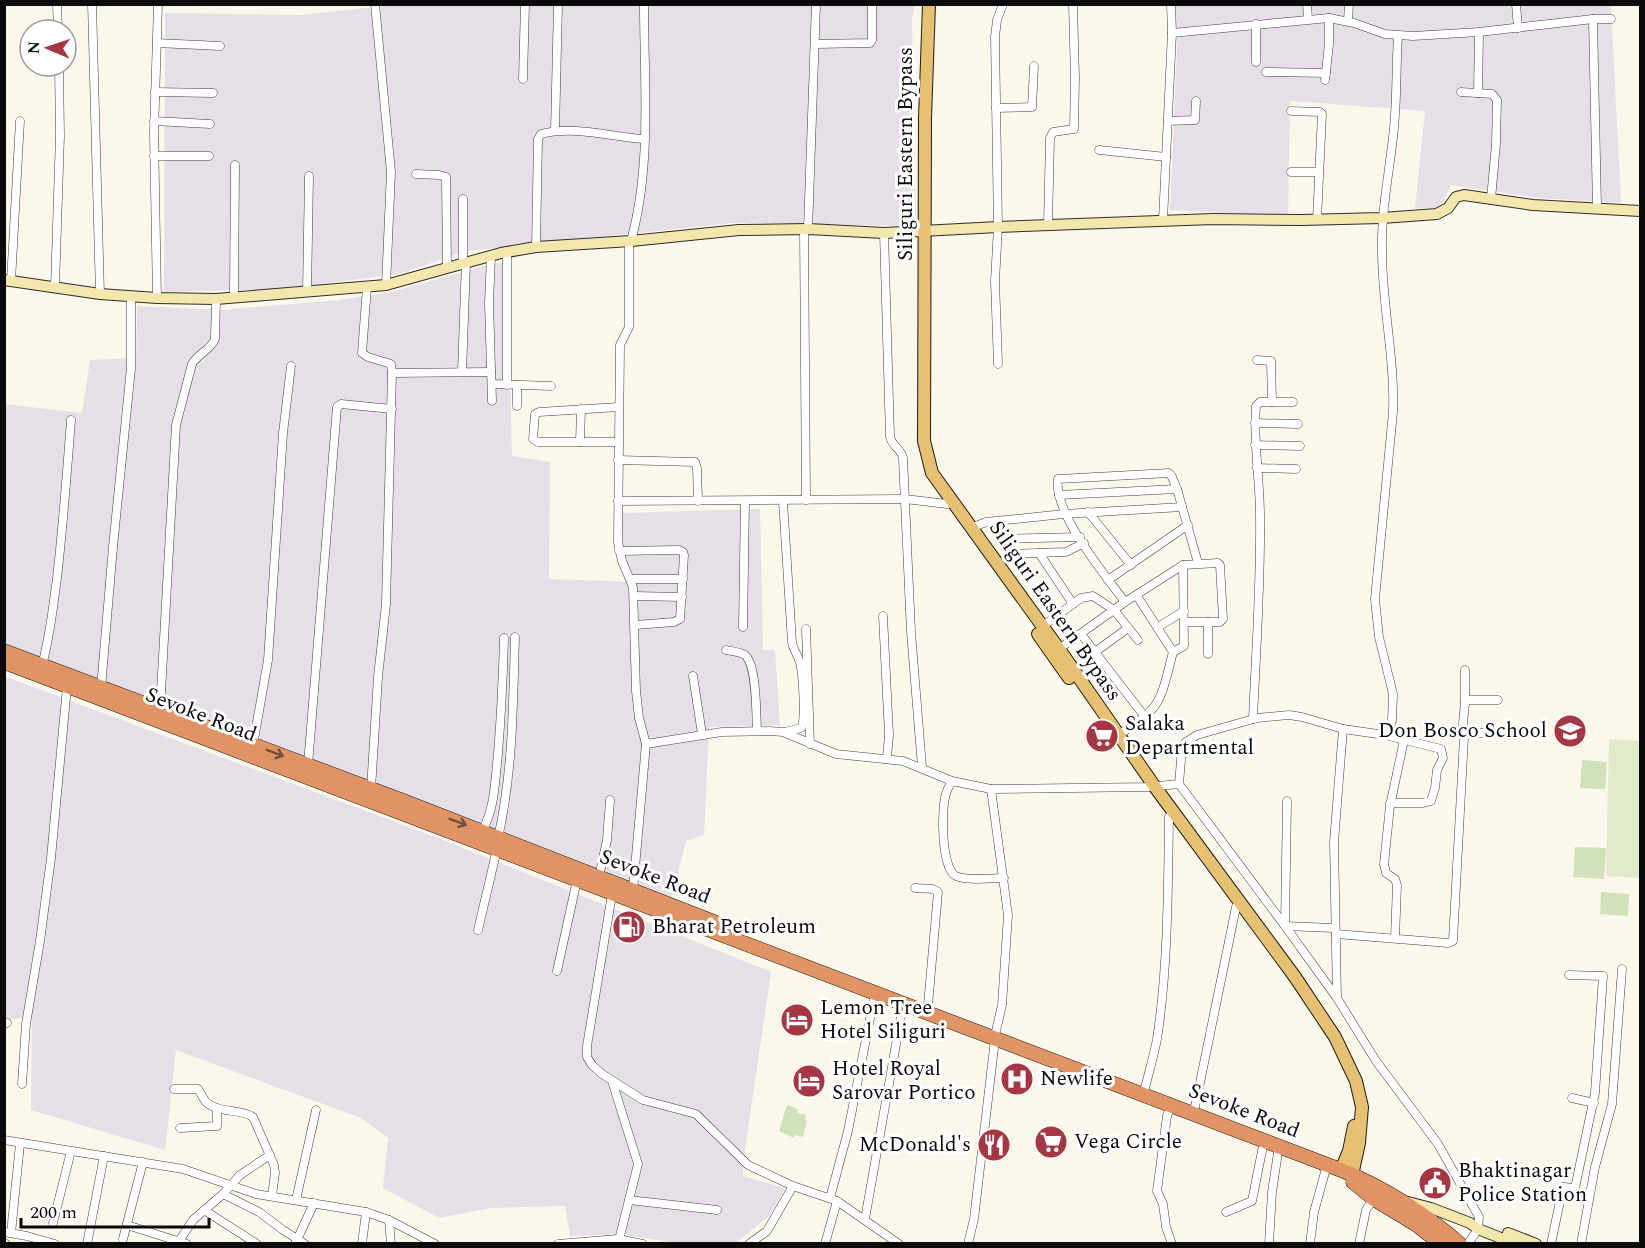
<svg xmlns="http://www.w3.org/2000/svg" width="1645" height="1248" font-family="Spectral,serif">
<style>
.industrial{fill:#e7dfe8}
.green{fill:#d1e1b9}
.pitch{fill:#e1eaca}
.lines{fill:none;stroke-linecap:round;stroke-linejoin:round}
.street-casing{stroke:#3d3d3d;stroke-width:9}
.secondary-casing{stroke:#2c2c2c;stroke-width:12}
.primary-casing{stroke:#1b1b1b;stroke-width:14}
.highway-casing{stroke:#1b1b1b;stroke-width:15}
.street{stroke:#fff;stroke-width:8}
.secondary{stroke:#f4e7ae;stroke-width:10}
.primary{stroke:#e6c171;stroke-width:12}
.highway{stroke:#e09465;stroke-width:14}
.oneway{stroke:#754f38}
.labels{text-anchor:middle;dominant-baseline:central;stroke-width:6;stroke-linejoin:round;paint-order:stroke}
.street-label{font-size:21px;fill:#0a0a0a;stroke:#fff}
.poi-label{font-size:21px;fill:#0a0a0a;stroke:#fff;text-anchor:start}
</style>
<rect width="100%" height="100%" fill="#fcf7eb"/>
<g class="industrial">
<polygon points="402,4 915,5 912,18 916,226 733,223 466,251 400,274 279,289 164,292 165,13 301,15"/>
<polygon points="1175,5 1611,5 1621,203 1539,198 1451,185 1440,208 1415,208 1425,111 1290,101 1288,216 1170,210 1177,45"/>
<polygon points="508,262 512,456 550,462 549,579 635,582 624,555 621,513 760,509 763,650 775,650 780,725 709,727 704,835 686,841 671,901 5,647 4,404 82,413 90,360 136,358 137,306 222,310 339,300 391,292 487,265"/>
<polygon points="4,676 446,841 771,972 744,1156 743,1176 785,1188 770,1215 735,1244 678,1243 618,1234 570,1236 565,1206 491,1208 439,1218 383,1188 388,1138 361,1118 176,1050 165,1150 31,1110 32,1017 5,1020"/>
</g>
<g class="green">
<polygon points="1582,760 1607,762 1605,789 1580,788"/>
<polygon points="1575,847 1606,848 1604,879 1573,877"/>
<polygon points="1601,892 1629,894 1628,916 1600,914"/>
<polygon points="787,1105 798,1109 797,1113 806,1115 805,1120 807,1121 803,1137 795,1135 794,1138 779,1131"/>
</g>
<polygon class="pitch" points="1609,739 1640,741 1640,878 1606,876"/>
<g class="lines">
<g class="street-casing">
<g id="street">
<polyline points="57,4 58,30"/>
<polyline points="92,4 100,294"/>
<polyline points="375,4 391,172 386,285"/>
<polyline points="1307,4 1308,19"/>
<polyline points="1516,4 1518,28"/>
<polyline points="1593,19 1597,208"/>
<polyline points="1348,21 1349,4"/>
<polyline points="1172,33 1329,18 1354,23 1385,34 1413,36 1479,32 1593,19 1611,19"/>
<polyline points="157,43 220,46"/>
<polyline points="815,44 870,43 872,40 872,4"/>
<polyline points="1256,62 1256,24"/>
<polyline points="1266,72 1326,73"/>
<polyline points="523,79 525,4"/>
<polyline points="1325,80 1329,44 1329,18"/>
<polyline points="155,92 213,93"/>
<polyline points="1461,92 1492,94 1497,100 1496,144 1491,199"/>
<polyline points="1478,93 1479,32"/>
<polyline points="996,108 1032,107 1034,66"/>
<polyline points="1291,111 1320,112 1322,114 1317,220"/>
<polyline points="154,121 210,124"/>
<polyline points="1168,121 1195,120 1196,101"/>
<polyline points="555,131 558,4"/>
<polyline points="1099,150 1166,157"/>
<polyline points="154,156 209,156"/>
<polyline points="1291,172 1319,172"/>
<polyline points="416,174 439,175 446,177 447,267"/>
<polyline points="1163,220 1172,33 1171,4"/>
<polyline points="1048,225 1050,138 1053,132 1074,129 1075,78 1073,4"/>
<polyline points="804,229 806,500"/>
<polyline points="808,229 816,4"/>
<path d="M884,233l6,203c1,10 11,12 13,22l8,174 11,135"/>
<polyline points="629,241 629,327 620,345 618,542 622,561 633,587 636,691 639,718 646,744 633,890"/>
<path d="M631,241c21,-76 13,-159 13,-237"/>
<path d="M536,247l2,-108 3,-5c33,-9 70,3 103,5"/>
<polyline points="491,256 489,303 492,401"/>
<polyline points="463,263 463,199"/>
<polyline points="11,281 20,121"/>
<polyline points="55,287 60,136 59,66"/>
<polyline points="367,287 362,353 368,357 391,364 392,373 386,604 378,677 371,789"/>
<polyline points="307,292 309,176"/>
<polyline points="234,297 235,165"/>
<polyline points="157,298 154,133 158,4"/>
<polyline points="1257,360 1271,361 1272,402"/>
<polyline points="998,364 995,281 998,227 995,37 997,20 1003,4"/>
<polyline points="462,372 466,262"/>
<polyline points="392,373 491,372"/>
<polyline points="492,384 551,386"/>
<polyline points="507,385 507,251"/>
<polyline points="517,406 517,385"/>
<polyline points="1255,423 1298,424"/>
<polyline points="580,442 581,409"/>
<polyline points="618,442 538,442 533,439 535,414 539,412 619,407"/>
<polyline points="1255,445 1300,446"/>
<polyline points="618,460 695,462 697,468 698,501"/>
<polyline points="1257,468 1296,469"/>
<polyline points="1059,495 1177,489"/>
<polyline points="618,501 905,499 947,504"/>
<path d="M783,501l9,141c1,8 5,11 7,18 4,9 7,61 2,68l-16,4"/>
<polyline points="1088,512 1131,565"/>
<polyline points="971,528 986,522 1064,514 1182,507"/>
<polyline points="999,539 1080,537"/>
<polyline points="619,551 679,550 683,552 684,555 680,619 674,622 635,625"/>
<polyline points="1039,553 1073,604"/>
<polyline points="1010,554 1066,552 1084,543"/>
<polyline points="631,579 683,579"/>
<polyline points="1108,580 1188,525"/>
<polyline points="634,596 682,597"/>
<polyline points="1137,596 1173,652"/>
<path d="M1125,602c-20,-27 -72,-89 -67,-123l111,-6 3,4 5,12 21,74"/>
<polyline points="883,616 889,735 887,758"/>
<polyline points="1043,626 1081,598 1093,596 1114,610 1138,640"/>
<polyline points="743,627 745,501"/>
<polyline points="1158,627 1184,611"/>
<polyline points="806,629 810,744"/>
<polyline points="1081,634 1145,717"/>
<polyline points="1059,649 1125,602 1183,565 1218,563 1220,565 1223,619 1220,622 1184,622"/>
<path d="M726,650c6,1 14,2 19,5 12,10 11,59 12,75"/>
<polyline points="1095,652 1124,631"/>
<polyline points="1208,654 1208,622"/>
<path d="M42,665c8,-28 11,-58 15,-87 6,-52 10,-105 14,-158"/>
<polyline points="693,676 702,734"/>
<polyline points="101,688 113,547 131,368 131,296"/>
<polyline points="1465,702 1465,670"/>
<path d="M160,710l16,-285 16,-61c6,-11 19,-14 23,-25l1,-40"/>
<path d="M1253,719c3,-68 8,-135 7,-203 0,-37 -7,-73 -4,-110l4,-4h33"/>
<path d="M1118,735c45,-27 42,-34 55,-83l11,-6 -1,-81"/>
<path d="M1385,735l7,-14 1,-27 -14,-57 -4,-38 18,-187c2,-54 -11,-107 -11,-161 -1,-41 8,-82 12,-123 3,-30 2,-62 4,-92"/>
<polyline points="1464,737 1463,723 1465,702 1469,700 1498,700"/>
<polyline points="646,744 722,732 770,731 783,732 836,754 903,761 952,781 991,789 1148,787 1179,784 1285,926 1337,998 1376,1061 1438,1144 1479,1217 1478,1229 1468,1244"/>
<polyline points="253,745 268,660 283,433 291,366"/>
<polyline points="308,765 337,407 341,404 392,409"/>
<path d="M952,781c-2,4 -5,8 -6,13 -5,14 -5,75 10,82 10,5 36,2 48,2"/>
<polyline points="1179,784 1182,748 1186,742 1197,735 1257,718 1289,715 1302,717 1343,729 1385,735 1441,749 1443,758 1437,770 1435,788 1431,801 1422,803 1390,803"/>
<polyline points="991,789 1008,915 1002,1005 996,1031"/>
<polyline points="1287,801 1285,926 1333,928"/>
<path d="M482,831c13,-22 13,-51 16,-77 3,-38 5,-77 6,-116"/>
<path d="M498,838c15,-66 15,-134 17,-201"/>
<polyline points="599,877 607,840 610,800"/>
<polyline points="915,888 933,889 938,892 928,1005"/>
<polyline points="612,894 587,1046 587,1057 592,1065 602,1074 643,1100 696,1114 748,1165 793,1186 837,1201 899,1244"/>
<polyline points="478,930 497,849"/>
<polyline points="1336,934 1448,943 1453,941 1464,737 1471,733 1498,733"/>
<polyline points="1395,938 1397,885 1395,879 1386,873 1384,864 1390,806 1404,740"/>
<polyline points="557,971 577,880"/>
<polyline points="1337,998 1334,842 1343,729"/>
<polyline points="4,1024 7,1023"/>
<polyline points="612,1081 638,1164 618,1244"/>
<polyline points="22,1084 26,1024 40,941 51,858 67,687"/>
<path d="M1145,1088c4,-16 9,-33 12,-49 11,-71 11,-150 12,-222"/>
<path d="M174,1089h24c3,4 5,10 8,13 13,12 34,6 47,15l21,48 1,8 -3,23"/>
<polyline points="1572,1098 1594,1103"/>
<polyline points="1171,1106 1167,1116 1157,1191 1163,1204 1166,1227 1172,1244"/>
<polyline points="1195,1107 1236,907"/>
<polyline points="180,1128 217,1126 217,1108"/>
<polyline points="4,1140 183,1169 256,1194 366,1212 389,1220 435,1244"/>
<polyline points="223,1194 259,1212 283,1230 305,1244"/>
<polyline points="830,1198 848,1131 875,993"/>
<polyline points="296,1200 316,1110"/>
<polyline points="629,1200 717,1210"/>
<polyline points="204,1210 257,1244"/>
<polyline points="1226,1212 1252,1201 1264,1141"/>
<polyline points="865,1219 903,1005"/>
<polyline points="389,1220 391,1244"/>
<polyline points="53,1223 71,1151"/>
<polyline points="127,1225 187,1244"/>
<polyline points="4,1232 27,1236 55,1244"/>
<polyline points="11,1233 20,1144"/>
<polyline points="123,1239 143,1162"/>
<polyline points="296,1242 314,1203"/>
<polyline points="4,1243 6,1244"/>
<polyline points="87,1244 104,1156"/>
<polyline points="177,1244 193,1220 223,1194 240,1175 270,1155"/>
<polyline points="362,1244 366,1212"/>
<polyline points="558,1244 618,1239 643,1244"/>
<polyline points="749,1244 767,1231 793,1186"/>
<polyline points="825,1244 837,1201"/>
<polyline points="968,1244 974,1219 995,1039"/>
<polyline points="1269,1244 1272,1192 1279,1146"/>
<polyline points="1310,1244 1314,1212 1327,1165"/>
<polyline points="1359,1244 1366,1210 1375,1197"/>
<polyline points="1551,1244 1563,1187 1575,1188 1595,1093 1603,976 1569,975"/>
<polyline points="1581,1244 1595,1167 1612,1104 1622,969"/>
</g>
</g>
<g class="secondary-casing">
<g id="secondary">
<polyline points="4,280 100,294 157,298 216,299 386,285 501,253 536,247 631,241 739,230 808,229 884,233 998,227 1213,219 1301,220 1382,218 1437,214 1448,208 1456,197 1464,195 1533,205 1640,211"/>
<polyline points="1408,1202 1431,1208 1470,1223 1478,1229 1516,1244"/>
<polyline points="1508,1233 1536,1244"/>
</g>
</g>
<g class="primary-casing">
<g id="primary">
<polyline points="929,4 925,118 924,441 932,473 1059,649 1155,787 1295,977 1335,1037 1356,1081 1362,1107 1359,1143 1352,1175"/>
<polyline points="1038,634 1069,678"/>
<polyline points="1341,1170 1349,1151 1354,1126"/>
</g>
</g>
<g class="highway-casing">
<g id="highway">
<polyline points="4,651 406,802 714,922"/>
<path d="M4,662l1337,508c42,17 85,44 119,74"/>
<polyline points="1353,1182 1374,1199 1417,1225 1441,1244"/>
</g>
</g>
<use href="#street" class="street"/>
<use href="#secondary" class="secondary"/>
<use href="#primary" class="primary"/>
<use href="#highway" class="highway"/>
</g>
<defs><path id="oneway-shaft" d="M-6 0H5M1.5-3L5.5 0L1.5 3" fill="none" stroke-width="1.6" stroke-linecap="round" stroke-linejoin="round" transform="scale(1.5)"/></defs>
<g class="oneway">
<use href="#oneway-shaft" transform="translate(275 753) rotate(21)"/>
<use href="#oneway-shaft" transform="translate(458 822) rotate(21)"/>
</g>
<defs>
<g id="school-disc" transform="scale(1.725)"><circle r="9.5" fill="#a73644" stroke="#fff"/><path d="M0-5L7-2L0 1L-7-2ZM-4 1L0 2.5L4 1V4Q0 6-4 4Z" fill="#fff"/></g>
<g id="supermarket-disc" transform="scale(1.725)"><circle r="9.5" fill="#a73644" stroke="#fff"/><path d="M-6-5.5h2.5l.6 2H6L4.5 2H-2.5L-4.4-4H-6ZM-1.5 3.2a1.3 1.3 0 1 0 .1 0ZM3 3.2a1.3 1.3 0 1 0 .1 0Z" fill="#fff"/></g>
<g id="fuel-disc" transform="scale(1.725)"><circle r="9.5" fill="#a73644" stroke="#fff"/><path d="M-5.5-6h7V0h2V4h1.3V-2.5L3-4.5l.8-.8L6-3V5H2.5V1h-1V6h-7ZM-4.2-4.7v3.2H.2V-4.7Z" fill="#fff"/></g>
<g id="hotel-disc" transform="scale(1.725)"><circle r="9.5" fill="#a73644" stroke="#fff"/><path d="M-6-4.5h1.5V1H6V5H4.5V3h-9V5H-6ZM-4 0a1.8 1.8 0 1 1 3.6 0ZM.5 0V-2.5h3Q6-2.5 6 0Z" fill="#fff"/></g>
<g id="hospital-disc" transform="scale(1.725)"><circle r="9.5" fill="#a73644" stroke="#fff"/><path d="M-5-5h3v3.5h4V-5h3V5h-3V1.5h-4V5h-3Z" fill="#fff"/></g>
<g id="restaurant-disc" transform="scale(1.725)"><circle r="9.5" fill="#a73644" stroke="#fff"/><path d="M-5-6h1v4h1v-4h1v4h1v-4h1v5L-1.5 .5V6h-2V.5L-5-1ZM5-6V6H3V1.5H1.5Q1.5-4 5-6Z" fill="#fff"/></g>
<g id="civic-disc" transform="scale(1.725)"><circle r="9.5" fill="#a73644" stroke="#fff"/><path d="M-.6-6.5H3V-4.5H.6V-3L4-1V1h2V6H-6V1h2V-1L-.6-3ZM-1.2 2.5V6h2.4V2.5Z" fill="#fff"/></g>
</defs>
<g fill-rule="evenodd">
<use href="#school-disc" x="1570" y="731"/>
<use href="#supermarket-disc" x="1102" y="736"/>
<use href="#fuel-disc" x="629" y="927"/>
<use href="#hotel-disc" x="797" y="1020"/>
<use href="#hospital-disc" x="1017" y="1079"/>
<use href="#hotel-disc" x="809" y="1081"/>
<use href="#supermarket-disc" x="1051" y="1142"/>
<use href="#restaurant-disc" x="994" y="1145"/>
<use href="#civic-disc" x="1435" y="1183"/>
</g>
<g class="labels">
<g class="street-label">
<text transform="translate(906 154) rotate(-90)">Siliguri Eastern Bypass</text>
<text transform="translate(1055 611) rotate(55)">Siliguri Eastern Bypass</text>
<text transform="translate(201 715) rotate(21)">Sevoke Road</text>
<text transform="translate(655 877) rotate(21)">Sevoke Road</text>
<text transform="translate(1244 1111) rotate(21)">Sevoke Road</text>
</g>
<g class="poi-label">
<text x="1125" y="724">Salaka<tspan x="1125" dy="24">Departmental</tspan></text>
<text x="1547" y="731" text-anchor="end">Don Bosco School</text>
<text x="652" y="927">Bharat Petroleum</text>
<text x="820" y="1008">Lemon Tree<tspan x="820" dy="24">Hotel Siliguri</tspan></text>
<text x="832" y="1069">Hotel Royal<tspan x="832" dy="24">Sarovar Portico</tspan></text>
<text x="1040" y="1079">Newlife</text>
<text x="1074" y="1142">Vega Circle</text>
<text x="971" y="1145" text-anchor="end">McDonald's</text>
<text x="1458" y="1171">Bhaktinagar<tspan x="1458" dy="24">Police Station</tspan></text>
</g>
</g>
<rect width="1645" height="1248" fill="none" stroke="#0a0a0a" stroke-width="12"/>
<g transform="translate(48 48) rotate(272)"><circle r="28" fill="#ffffff" stroke="#9d9d9d" stroke-width="1.5"/>
<path d="M0-4.5L10 22L0 15L-10 22Z" fill="#a73644"/>
<text y="-9" font-size="16" font-weight="bold" text-anchor="middle" fill="#0a0a0a">N</text>
</g>
<path d="M21 1218v9h188v-9" fill="none" stroke="#0a0a0a" stroke-width="3"/>
<text x="30" y="1218" font-size="18" fill="#0a0a0a" stroke="#ffffff" stroke-width="4.5" paint-order="stroke">200 m</text>
</svg>
